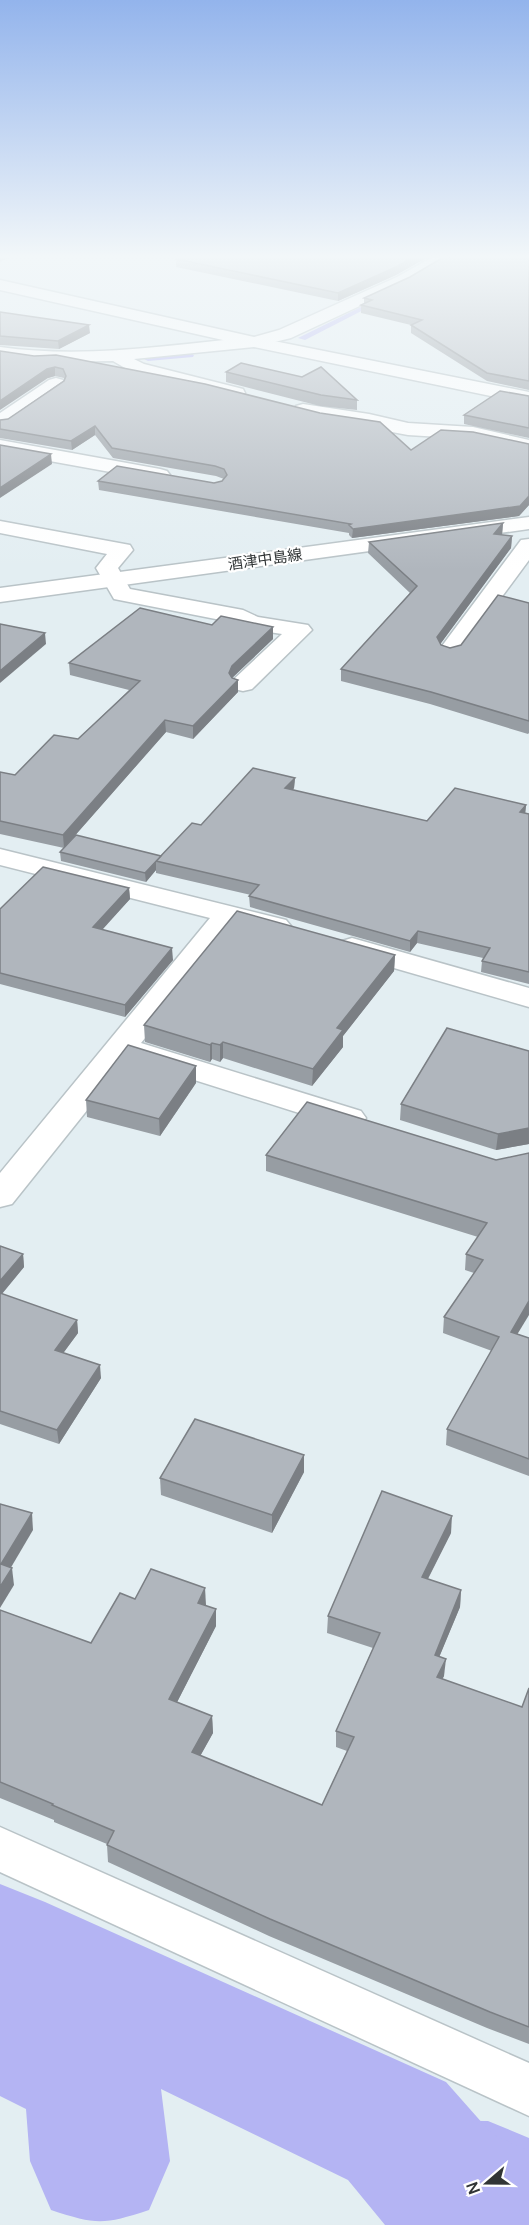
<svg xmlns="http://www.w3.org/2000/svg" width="529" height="2225" font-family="Manrope,'Noto Sans JP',sans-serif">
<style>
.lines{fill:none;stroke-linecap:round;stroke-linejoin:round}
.stream{fill:#b4b4f3;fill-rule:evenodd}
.river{fill:#b4b4f3;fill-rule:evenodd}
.minor-casing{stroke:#b9c3c7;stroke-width:3}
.major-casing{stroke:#b9c3c7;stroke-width:3}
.minor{fill:#fff;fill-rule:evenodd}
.major{fill:#fff;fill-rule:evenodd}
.wall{fill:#979da3}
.shaded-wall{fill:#7b7f84}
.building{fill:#b0b6bd;stroke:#7b7f84;stroke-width:1.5}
.labels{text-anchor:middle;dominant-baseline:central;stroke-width:4.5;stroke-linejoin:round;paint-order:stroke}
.far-street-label{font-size:15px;fill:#313536;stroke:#fff}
</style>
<rect width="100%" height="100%" fill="#e3eef2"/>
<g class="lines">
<g class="stream">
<polygon points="375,300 377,303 305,340 298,338"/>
<polygon points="190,353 194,355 193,357 148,361 144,359"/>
<polygon points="397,2120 488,2121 529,2138 529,2160 488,2143 397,2142 389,2139 386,2131 389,2123"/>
</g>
<path class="river" d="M0,1884l45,18 401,180 46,52 37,17v74h-144l-37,-45 -187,-91 9,72 -21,49c-46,15 -52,15 -98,0l-21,-49 -4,-52 -26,-13z"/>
<g class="minor-casing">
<g id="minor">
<path d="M431,258h20l-42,25 -118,55 -37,9 -120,12 10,5 99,25 2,4 -2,4 -7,2 -104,-27 -19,-11 -78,1 -35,-5v-10c85,12 169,-2 254,-10l25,-7 118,-53z"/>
<polygon points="56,378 63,380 65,384 63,388 7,426 0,428 0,413 49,380"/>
<polygon points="303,404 369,414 408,423 473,427 529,440 529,452 473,439 408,435 296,414 294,410 296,406"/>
<polygon points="0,440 160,469 167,471 170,475 167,479 160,481 0,452"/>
<polygon points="0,521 130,545 133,550 118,568 130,589 243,610 258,617 308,625 312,630 252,689 243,691 234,689 231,684 234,679 282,634 243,628 236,623 114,599 96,568 107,554 0,533"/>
<polygon points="529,539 529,560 458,656 450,658 442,656 438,651 442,646 521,540"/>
<polygon points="0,849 286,920 291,926 286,932 276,935 236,925 141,1043 361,1111 366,1118 361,1125 349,1128 337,1125 128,1059 12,1204 0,1207 0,1173 210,918 0,865"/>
<polygon points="352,938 529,988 529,1007 342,953 337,947 342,941"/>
<polygon points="0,1827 529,2063 529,2116 0,1872"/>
</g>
</g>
<g class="major-casing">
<g id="major">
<polygon points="0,280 254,337 529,392 529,404 254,347 0,290"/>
<polygon points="529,517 529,529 0,602 0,588"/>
</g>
</g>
<use href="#minor" class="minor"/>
<use href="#major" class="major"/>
</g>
<g class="wall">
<polygon points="178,258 426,258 396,275 338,301 176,267 176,259"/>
<polygon points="529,258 529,390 487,381 411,333 411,325 361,313 361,305 364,304 364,298 410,277"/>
<polygon points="0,312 90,333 59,349 0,345"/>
<polygon points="0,351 411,450 529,444 529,505 519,516 352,538 349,535 349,533 99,490 98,481 214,483 222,481 224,479 216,476 113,458 95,435 72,450 0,438 0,420 8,419 64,380 64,378 55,376 48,378"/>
<polygon points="226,372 302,377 357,400 357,410 320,406 226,382"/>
<polygon points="529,396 529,438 464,424 464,415"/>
<polygon points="503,523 502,535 512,536 511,548 440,644 441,645 450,648 461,645 529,603 529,733 528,734 430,704 341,681 341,669 410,593 368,553 369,542"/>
<polygon points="212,625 273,627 273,639 232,678 238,680 238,692 193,739 166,732 64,848 0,834 0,772 15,775 78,739 129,690 70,675 69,663"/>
<polygon points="295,778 294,788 293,790 427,821 526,805 525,813 529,814 529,984 481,972 482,961 483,958 417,943 410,952 250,907 249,896 251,895 156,873 156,870 146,882 61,861 60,852 161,856 201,825"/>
<polygon points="129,888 130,899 102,929 173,960 125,1017 0,984 0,909"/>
<polygon points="395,955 394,971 343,1036 343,1047 312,1086 223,1058 220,1062 212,1059 210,1062 145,1042 144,1025"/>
<polygon points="529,1051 529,1144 496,1150 400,1120 401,1104"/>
<polygon points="196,1083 160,1136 87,1117 86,1100"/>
<polygon points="266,1155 496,1160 517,1334 529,1338 529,1476 446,1445 447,1429 492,1351 443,1333 444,1317 474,1273 465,1270 466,1254 478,1237 266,1171"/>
<polygon points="0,1246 23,1254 24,1267 2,1294 77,1320 78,1333 63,1353 101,1378 59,1444 0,1424"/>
<polygon points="304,1455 304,1472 272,1533 161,1495 160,1478"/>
<polygon points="451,1533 428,1579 461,1590 460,1607 439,1657 444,1676 442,1679 522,1707 529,1688 529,2044 487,2028 269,1936 108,1862 107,1845 107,1844 54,1822 54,1820 0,1798 0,1610 91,1643 135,1599 205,1606 216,1609 216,1626 177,1702 212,1716 213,1733 200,1756 322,1805 347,1751 336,1747 336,1731 373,1648 327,1633 328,1616"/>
</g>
<g class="shaded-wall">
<polygon points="0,258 7,258 0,262"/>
<polygon points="412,258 426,258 396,275 338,301 338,293"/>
<polygon points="89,325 90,333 59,349 58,341"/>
<polygon points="55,367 55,376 48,378 0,410 0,401 47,369"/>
<polygon points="95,426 95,435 72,450 71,441"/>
<polygon points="51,454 52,464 0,498 0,488"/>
<polygon points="529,496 529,505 519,516 352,538 353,529"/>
<polygon points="503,523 502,535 494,534"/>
<polygon points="512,536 511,548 436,650 437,637"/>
<polygon points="273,627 273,639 232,678 229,673 232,666"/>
<polygon points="45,633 46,644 0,683 0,671"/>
<polygon points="238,680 238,692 193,739 193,726"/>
<polygon points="165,720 166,732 64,848 63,835"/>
<polygon points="295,778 294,788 285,799 285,788"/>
<polygon points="526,805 525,816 520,812"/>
<polygon points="156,861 156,870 146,882 145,873"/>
<polygon points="129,888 130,899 94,939 93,927"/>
<polygon points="418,931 417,943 410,952 410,941"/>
<polygon points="172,948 173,960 125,1017 125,1005"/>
<polygon points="395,955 394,971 343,1036 343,1047 312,1086 313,1069 337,1028"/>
<polygon points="223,1042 223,1058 220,1062 220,1045"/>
<polygon points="212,1043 212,1059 210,1062 210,1045"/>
<polygon points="196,1066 196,1083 160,1136 159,1119"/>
<polygon points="529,1128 529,1144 496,1150 498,1134"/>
<polygon points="23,1254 24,1267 0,1296 0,1281"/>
<polygon points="529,1301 529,1315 509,1348 511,1332"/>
<polygon points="77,1320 78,1333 56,1363 55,1350"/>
<polygon points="100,1365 101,1378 59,1444 57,1430"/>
<polygon points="304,1455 304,1472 272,1533 272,1515"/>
<polygon points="32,1513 33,1530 3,1581 1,1564"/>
<polygon points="452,1516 451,1533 420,1594 422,1577"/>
<polygon points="12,1568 14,1585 0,1608 0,1587"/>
<polygon points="205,1588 206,1605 198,1620 198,1603"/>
<polygon points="461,1590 460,1607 433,1672 435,1655"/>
<polygon points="216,1609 216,1626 170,1716 169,1699"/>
<polygon points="446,1659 444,1676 435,1694 437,1677"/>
<polygon points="212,1716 213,1733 193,1769 192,1752"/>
</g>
<g class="building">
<polygon points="178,258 412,258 396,267 338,293 176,259"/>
<polygon points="442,258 529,258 529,381 487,373 411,325 422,320 361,305 372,300 364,298 410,277"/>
<polygon points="0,312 89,325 58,341 0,336"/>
<polygon points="0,351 34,356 56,355 205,384 320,413 380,422 411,450 441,430 473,432 529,444 529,496 520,506 353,529 349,525 351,524 98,481 117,466 214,483 222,481 227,475 224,469 215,466 112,448 95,426 71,441 0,429 0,420 8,419 64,381 66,376 63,369 55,367 47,369 0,401"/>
<polygon points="241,363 302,377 321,367 357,400 321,395 226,372"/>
<polygon points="500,391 529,396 529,428 464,415"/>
<polygon points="0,445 51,454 0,488"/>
<polygon points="503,523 494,534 512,536 437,637 441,645 450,648 461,645 498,595 529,603 529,721 431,692 341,669 417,586 369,542"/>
<polygon points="140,608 212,625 221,616 273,627 232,666 229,673 232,678 238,680 193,726 165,720 63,835 0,821 0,772 15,775 54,735 78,739 140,681 69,663"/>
<polygon points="0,624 45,633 0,671"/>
<polygon points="253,768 295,778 285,788 427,821 455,788 526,805 520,812 529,814 529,972 482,961 490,948 418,931 410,941 249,896 259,885 156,861 192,823 201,825"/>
<polygon points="76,835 161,856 145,873 60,852"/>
<polygon points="43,867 129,888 93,927 172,948 125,1005 0,973 0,909"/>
<polygon points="237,911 395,955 337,1028 343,1030 313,1069 223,1042 220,1045 212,1043 210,1045 144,1025"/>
<polygon points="447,1028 529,1051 529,1128 498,1134 401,1104"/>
<polygon points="128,1045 196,1066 159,1119 86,1100"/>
<polygon points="307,1102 496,1160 529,1153 529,1301 511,1332 529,1338 529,1459 447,1429 499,1337 444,1317 483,1260 466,1254 487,1223 266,1155"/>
<polygon points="0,1246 23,1254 0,1281"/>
<polygon points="0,1293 77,1320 55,1350 100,1365 57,1430 0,1411"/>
<polygon points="195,1419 304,1455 272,1515 160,1478"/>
<polygon points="382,1491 452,1516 422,1577 461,1590 435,1655 446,1659 437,1677 522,1707 529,1688 529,2027 490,2012 270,1919 107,1845 114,1831 52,1805 53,1804 0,1782 0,1610 91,1643 120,1593 135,1599 151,1569 205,1588 198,1603 216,1609 169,1699 212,1716 192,1752 322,1805 354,1737 336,1731 380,1633 328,1616"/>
<polygon points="0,1504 32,1513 1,1564 12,1568 0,1587"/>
</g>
<linearGradient id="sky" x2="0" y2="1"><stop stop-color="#93b4ec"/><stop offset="0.45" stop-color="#f2f7f9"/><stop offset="1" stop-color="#f2f7f9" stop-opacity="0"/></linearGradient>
<rect width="529" height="570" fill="url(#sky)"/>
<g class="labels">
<g class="far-street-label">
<text transform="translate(265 559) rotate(-8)">酒津中島線</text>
</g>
</g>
<g transform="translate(487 2183) rotate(250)" stroke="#ffffff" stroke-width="4.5" paint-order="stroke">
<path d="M0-4.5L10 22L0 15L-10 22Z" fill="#313536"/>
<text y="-9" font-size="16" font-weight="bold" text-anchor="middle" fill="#313536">N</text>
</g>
</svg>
